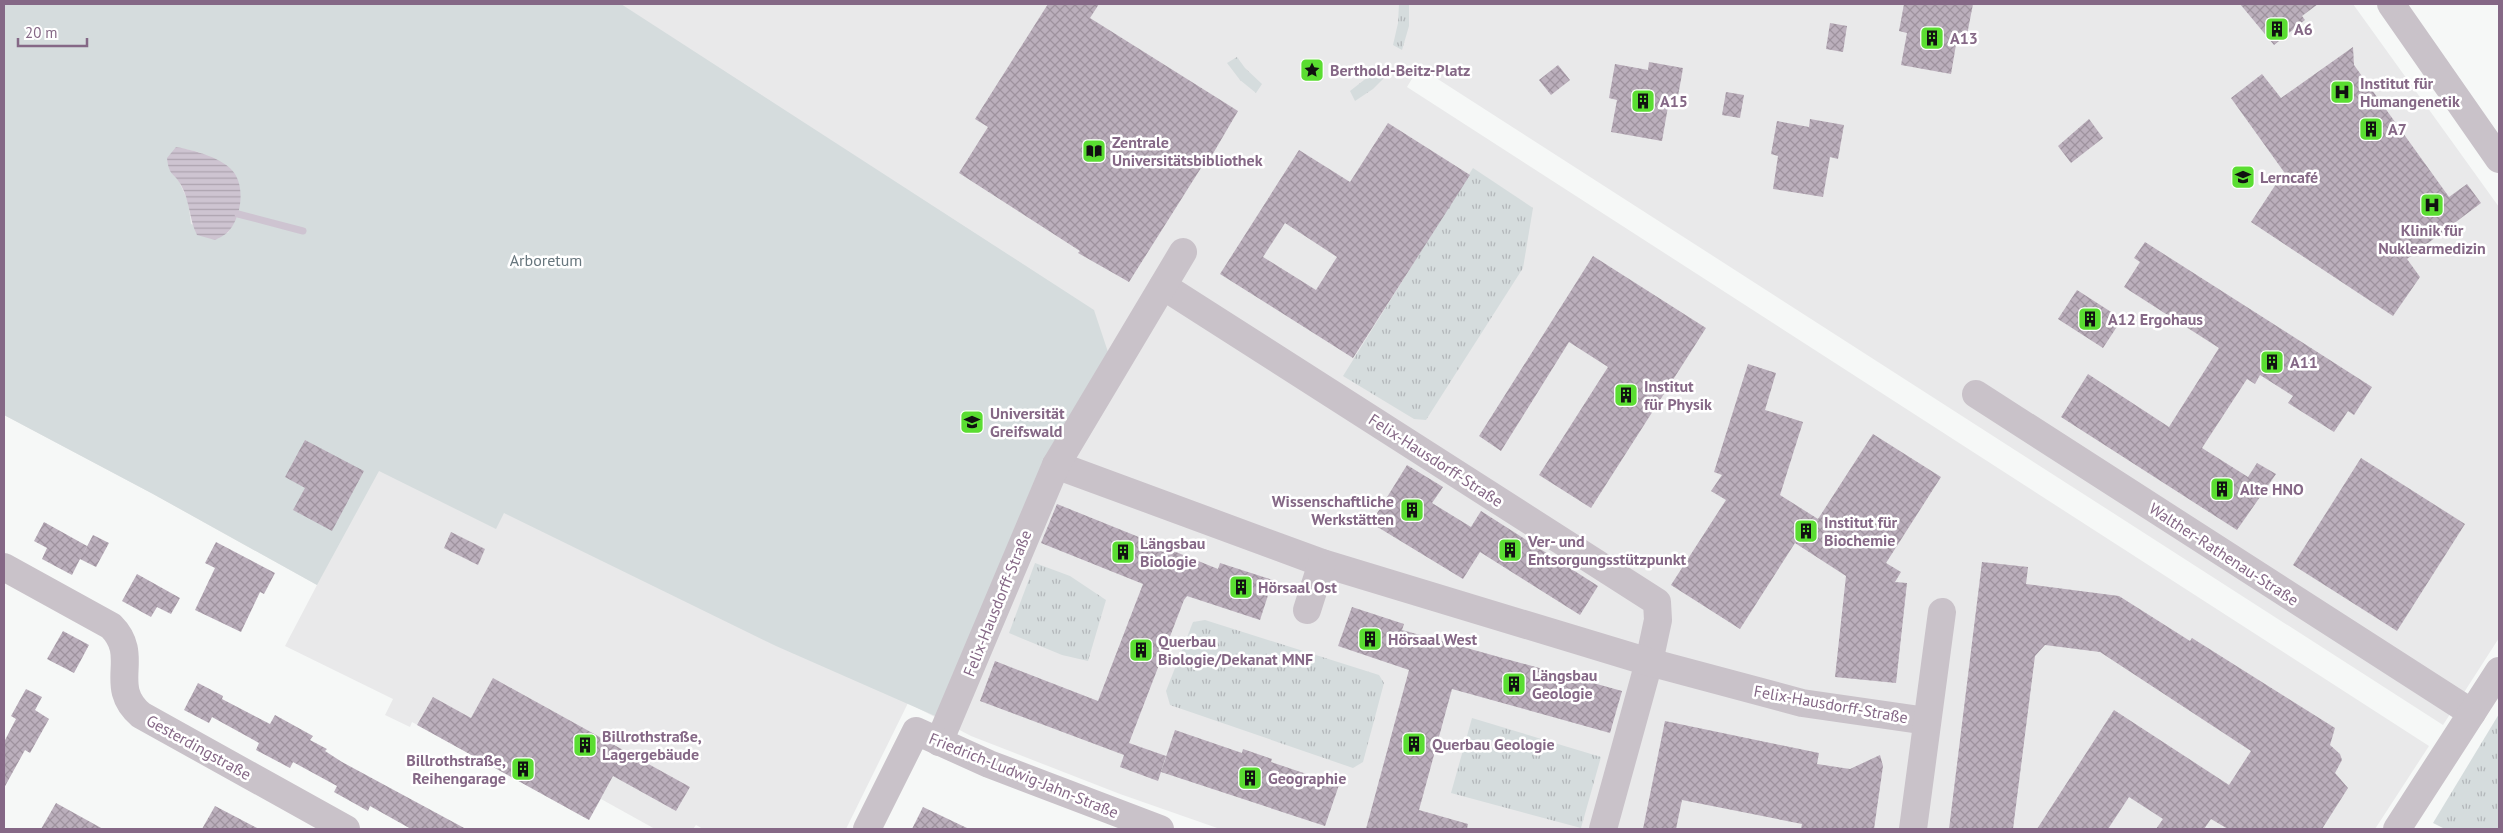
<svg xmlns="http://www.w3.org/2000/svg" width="2503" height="833" font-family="'PT Sans',sans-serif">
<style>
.built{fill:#e9e9ea}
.grass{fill:url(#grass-tufts)}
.garden{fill:#d5dcdd;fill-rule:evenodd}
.water{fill:url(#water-rules)}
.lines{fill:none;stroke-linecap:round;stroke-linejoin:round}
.stream{stroke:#cec4d1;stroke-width:7}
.building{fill:url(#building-cross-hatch);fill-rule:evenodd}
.minor{stroke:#c9c2c9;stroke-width:28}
.labels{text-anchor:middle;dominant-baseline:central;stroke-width:5;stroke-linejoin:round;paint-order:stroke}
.poi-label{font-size:16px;font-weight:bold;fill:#856886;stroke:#fff;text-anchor:start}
.park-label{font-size:16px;fill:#67767d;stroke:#fff}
.street-label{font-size:16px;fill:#856886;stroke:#fff}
</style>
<defs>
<pattern id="grass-tufts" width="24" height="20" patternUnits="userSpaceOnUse" patternTransform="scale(1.25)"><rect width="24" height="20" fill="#d5dcdd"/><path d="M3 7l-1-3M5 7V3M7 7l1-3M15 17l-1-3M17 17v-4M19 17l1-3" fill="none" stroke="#b2b6b9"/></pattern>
<pattern id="water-rules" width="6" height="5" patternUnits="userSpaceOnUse" patternTransform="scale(1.25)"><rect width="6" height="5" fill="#cec4d1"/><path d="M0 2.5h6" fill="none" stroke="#ada3af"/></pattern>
<pattern id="building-cross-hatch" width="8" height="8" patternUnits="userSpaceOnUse" patternTransform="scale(1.25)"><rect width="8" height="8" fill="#bbafbc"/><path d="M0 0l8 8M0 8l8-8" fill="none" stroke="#9e929e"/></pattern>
</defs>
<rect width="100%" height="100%" fill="#f6f8f7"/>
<polygon class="built" points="4,4 2353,4 2499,207 2499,638 2443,725 1419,67 1407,87 2429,746 2375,829 1220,829 1120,794 971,736 908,703 846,829 703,829 696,825 693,829 655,829 601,799 589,820 412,722 410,727 385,715 393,699 285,646 317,585 153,494 4,415"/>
<g class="grass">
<polygon points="1399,4 1409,4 1409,26 1402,50 1393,45 1398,23"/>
<polygon points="1237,57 1245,68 1262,84 1256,93 1240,80 1227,63"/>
<polygon points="1378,69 1387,75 1373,89 1355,101 1350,91"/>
<polygon points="1473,168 1533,208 1523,268 1426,420 1414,419 1343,376"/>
<polygon points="1035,563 1070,576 1106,600 1088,661 1062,655 1009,633"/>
<polygon points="1205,620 1379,675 1384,683 1363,762 1353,768 1170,705 1166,691 1193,622"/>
<polygon points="2499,714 2499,829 2445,829 2433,823"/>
<polygon points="1472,718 1601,757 1581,828 1451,793"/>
</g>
<path class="garden" d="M4,4h617l473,306 16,48 -168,361 -166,-73 -272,-133 -8,16 -117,-58 -62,114 -164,-91 -149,-79zM176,147l22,5 20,9 20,53 -10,19 -37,-9 -3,-23 -8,-17z"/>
<path class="water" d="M176,147c17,3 49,11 59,27 10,16 6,44 -7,58 -3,3 -9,6 -13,8l-18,-5c-8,-16 -7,-34 -16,-50 -7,-13 -12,-8 -14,-27z"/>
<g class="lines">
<polyline class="stream" points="238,214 303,231"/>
</g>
<g class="building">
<polygon points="1048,4 1099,4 1090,18 1238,111 1208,162 1206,160 1129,282 1078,253 1080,251 959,173 988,127 975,119"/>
<polygon points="1904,4 1973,4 1967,35 1958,33 1951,74 1901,65 1907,33 1899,31"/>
<polygon points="2240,4 2318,4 2302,16 2305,20 2274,45"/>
<polygon points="1830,23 1847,26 1843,52 1826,49"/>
<polygon points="2353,47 2354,65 2449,197 2467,184 2481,203 2407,259 2420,277 2393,316 2251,222 2284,172 2231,98 2262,74 2281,98"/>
<polygon points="1649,62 1683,68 1677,102 1669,101 1662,141 1611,132 1617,100 1609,98 1615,64 1648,70"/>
<polygon points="1558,65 1570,80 1551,95 1539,80"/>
<polygon points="1726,92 1744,95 1740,118 1722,115"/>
<polygon points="1810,119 1844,125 1838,159 1830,157 1823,197 1773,189 1778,156 1771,154 1777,121 1809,127"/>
<polygon points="2089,119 2103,138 2071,163 2058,146"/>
<path d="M1388,123l82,52 -117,183 -133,-84 79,-124 51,32zM1285,223l52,34 -21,33 -53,-33z"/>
<polygon points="2145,242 2372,387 2354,415 2348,411 2334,432 2288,403 2293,396 2260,375 2255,384 2247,379 2202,448 2248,477 2257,463 2276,474 2237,530 2061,417 2088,374 2169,427 2219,348 2124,287 2140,262 2134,258"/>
<polygon points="1593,256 1706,328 1591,508 1539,475 1608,367 1569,342 1501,451 1479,436"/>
<polygon points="2077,290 2122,319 2103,348 2058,319"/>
<polygon points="1748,364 1776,373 1765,410 1803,422 1780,495 1818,519 1873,434 1941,477 1886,563 1901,572 1895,582 1907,583 1896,683 1835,677 1846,576 1795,543 1740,629 1671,585 1726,500 1711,491 1722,475 1714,472"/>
<polygon points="305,440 364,471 332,531 293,510 305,488 285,477"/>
<polygon points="2361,458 2465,524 2397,631 2293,565"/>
<polygon points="1407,465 1443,487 1432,503 1471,527 1481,511 1598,586 1580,615 1480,552 1463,579 1371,523"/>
<polygon points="1057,504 1218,569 1220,563 1273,580 1260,620 1187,596 1184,600 1129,743 1166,756 1158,781 1120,767 1124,755 980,701 995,661 1098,701 1143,584 1041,543"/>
<polygon points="44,522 87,546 82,556 93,535 109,543 96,567 80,559 72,575 42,559 47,548 34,541"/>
<polygon points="451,532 485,549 478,565 444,548"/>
<polygon points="216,542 275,573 264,594 260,592 241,632 195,610 215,568 205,563"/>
<polygon points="1982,562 2028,567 2026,584 2119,596 2190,641 2192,638 2335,728 2330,745 2340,754 2342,760 2335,773 2348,788 2322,829 2228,829 2211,819 2204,829 2156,829 2163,819 2129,797 2108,829 2037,829 2114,710 2229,785 2251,751 2100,652 2045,645 2035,656 2013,829 1949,829"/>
<polygon points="137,574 180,598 171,614 157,607 151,617 122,601"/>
<polygon points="1352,607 1404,624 1402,630 1622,691 1610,733 1452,689 1419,810 1468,824 1467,829 1366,829 1409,670 1338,646"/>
<polygon points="63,631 89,645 74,673 47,659"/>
<polygon points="493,678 690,787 676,811 613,776 589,820 417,725 433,697 471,718"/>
<polygon points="198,683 223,696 222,699 270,724 275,715 313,736 310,740 327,749 325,751 342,762 466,829 411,829 370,806 368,811 334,792 337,786 293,762 290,768 256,750 259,743 212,717 209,723 184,710"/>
<polygon points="26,689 42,697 35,710 49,719 30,753 25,750 4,788 4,742 16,719 11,716"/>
<polygon points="1665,721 1819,753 1817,764 1850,769 1880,755 1883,766 1874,829 1801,829 1802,824 1682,800 1676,829 1643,829"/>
<polygon points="1175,730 1242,753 1243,749 1272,759 1271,762 1339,785 1325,826 1161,772"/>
<polygon points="56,803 103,829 41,829"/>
<polygon points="215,806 259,829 202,829"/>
<polygon points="923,807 969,829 912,829"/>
</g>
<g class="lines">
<g class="minor">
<polyline points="2391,4 2499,159"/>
<polyline points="1163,286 1657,602 1658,620 1649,662 1603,829"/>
<polyline points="1976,394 2472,713"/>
<polyline points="1056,465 1322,563 1649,662 1802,703 1927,721"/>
<path d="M4,567l107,59c31,31 -5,59 30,89l205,114"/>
<polyline points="1307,610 1322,563"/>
<polyline points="939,742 1056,465 1183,252"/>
<polyline points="867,829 916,731 989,764 1160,829"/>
<polyline points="1913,829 1942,612"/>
<polyline points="2397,829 2499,671"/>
</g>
</g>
<defs>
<g id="building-square" transform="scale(1.25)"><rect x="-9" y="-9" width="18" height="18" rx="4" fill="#5add31" stroke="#fff"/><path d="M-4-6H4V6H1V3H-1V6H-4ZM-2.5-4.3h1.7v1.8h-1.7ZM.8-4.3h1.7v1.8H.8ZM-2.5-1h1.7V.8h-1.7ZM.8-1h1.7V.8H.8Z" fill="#111"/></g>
<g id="sight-square" transform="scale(1.25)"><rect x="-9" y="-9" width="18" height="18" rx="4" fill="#5add31" stroke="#fff"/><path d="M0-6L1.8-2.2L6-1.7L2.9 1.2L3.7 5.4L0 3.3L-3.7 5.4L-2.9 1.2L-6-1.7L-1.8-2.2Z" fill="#111"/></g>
<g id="hospital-square" transform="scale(1.25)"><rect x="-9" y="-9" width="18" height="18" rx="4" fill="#5add31" stroke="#fff"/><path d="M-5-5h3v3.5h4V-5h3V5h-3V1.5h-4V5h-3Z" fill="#111"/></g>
<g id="library-square" transform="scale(1.25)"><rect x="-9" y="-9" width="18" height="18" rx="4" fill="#5add31" stroke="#fff"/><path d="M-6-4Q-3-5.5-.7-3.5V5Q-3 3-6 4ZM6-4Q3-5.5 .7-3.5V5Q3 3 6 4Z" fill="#111"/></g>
<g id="university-square" transform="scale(1.25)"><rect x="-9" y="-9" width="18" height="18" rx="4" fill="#5add31" stroke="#fff"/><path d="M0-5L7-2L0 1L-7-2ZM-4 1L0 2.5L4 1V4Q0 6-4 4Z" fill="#111"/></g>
</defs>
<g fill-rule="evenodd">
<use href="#building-square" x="2277" y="29"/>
<use href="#building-square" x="1932" y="38"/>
<use href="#sight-square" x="1312" y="70"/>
<use href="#hospital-square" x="2342" y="92"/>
<use href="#building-square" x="1643" y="101"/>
<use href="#building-square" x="2371" y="129"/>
<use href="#library-square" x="1094" y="151"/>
<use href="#university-square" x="2243" y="177"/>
<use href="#hospital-square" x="2432" y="205"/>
<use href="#building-square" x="2090" y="319"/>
<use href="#building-square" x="2272" y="362"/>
<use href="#building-square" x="1626" y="395"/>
<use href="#university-square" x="972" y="422"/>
<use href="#building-square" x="2222" y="489"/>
<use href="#building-square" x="1412" y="510"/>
<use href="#building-square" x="1806" y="531"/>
<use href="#building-square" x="1510" y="550"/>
<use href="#building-square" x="1123" y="552"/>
<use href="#building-square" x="1241" y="587"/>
<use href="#building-square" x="1370" y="639"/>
<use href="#building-square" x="1141" y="650"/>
<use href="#building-square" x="1514" y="684"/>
<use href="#building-square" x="1414" y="744"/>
<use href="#building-square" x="585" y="745"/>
<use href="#building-square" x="523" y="769"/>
<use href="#building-square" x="1250" y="778"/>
</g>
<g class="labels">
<g class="poi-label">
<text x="2294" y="29">A6</text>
<text x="1950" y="38">A13</text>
<text x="1330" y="70">Berthold-Beitz-Platz</text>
<text x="2360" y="83">Institut für<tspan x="2360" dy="18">Humangenetik</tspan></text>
<text x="1660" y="101">A15</text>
<text x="2388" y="129">A7</text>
<text x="1112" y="142">Zentrale<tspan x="1112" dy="18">Universitätsbibliothek</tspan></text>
<text x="2260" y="177">Lerncafé</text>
<text x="2432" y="230" text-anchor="middle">Klinik für<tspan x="2432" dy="18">Nuklearmedizin</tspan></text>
<text x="2108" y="319">A12 Ergohaus</text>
<text x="2290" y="362">A11</text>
<text x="1644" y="386">Institut<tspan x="1644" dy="18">für Physik</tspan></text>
<text x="990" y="413">Universität<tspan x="990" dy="18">Greifswald</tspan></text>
<text x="2240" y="489">Alte HNO</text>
<text x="1394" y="501" text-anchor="end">Wissenschaftliche<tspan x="1394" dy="18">Werkstätten</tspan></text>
<text x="1824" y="522">Institut für<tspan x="1824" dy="18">Biochemie</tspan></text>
<text x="1528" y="541">Ver- und<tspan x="1528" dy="18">Entsorgungsstützpunkt</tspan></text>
<text x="1140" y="543">Längsbau<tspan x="1140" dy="18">Biologie</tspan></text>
<text x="1258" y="587">Hörsaal Ost</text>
<text x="1388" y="639">Hörsaal West</text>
<text x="1158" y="641">Querbau<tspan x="1158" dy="18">Biologie/Dekanat MNF</tspan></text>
<text x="1532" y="675">Längsbau<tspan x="1532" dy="18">Geologie</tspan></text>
<text x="602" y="736">Billrothstraße,<tspan x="602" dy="18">Lagergebäude</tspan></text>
<text x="1432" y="744">Querbau Geologie</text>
<text x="506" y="760" text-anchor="end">Billrothstraße,<tspan x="506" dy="18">Reihengarage</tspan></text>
<text x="1268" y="778">Geographie</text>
</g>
<g class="park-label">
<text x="546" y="260">Arboretum</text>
</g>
<g class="street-label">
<text transform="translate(1436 460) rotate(33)">Felix-Hausdorff-Straße</text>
<text transform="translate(2224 554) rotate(33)">Walther-Rathenau-Straße</text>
<text transform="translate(997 603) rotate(-68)">Felix-Hausdorff-Straße</text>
<text transform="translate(1831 704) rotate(10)">Felix-Hausdorff-Straße</text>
<text transform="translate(199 747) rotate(29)">Gesterdingstraße</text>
<text transform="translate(1024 775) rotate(22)">Friedrich-Ludwig-Jahn-Straße</text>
</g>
</g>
<rect width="2503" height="833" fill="none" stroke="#856886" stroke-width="10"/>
<path d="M18 38v8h69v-8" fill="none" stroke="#856886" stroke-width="2.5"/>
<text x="25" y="38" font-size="15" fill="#856886" stroke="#ffffff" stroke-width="4" paint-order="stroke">20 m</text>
</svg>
